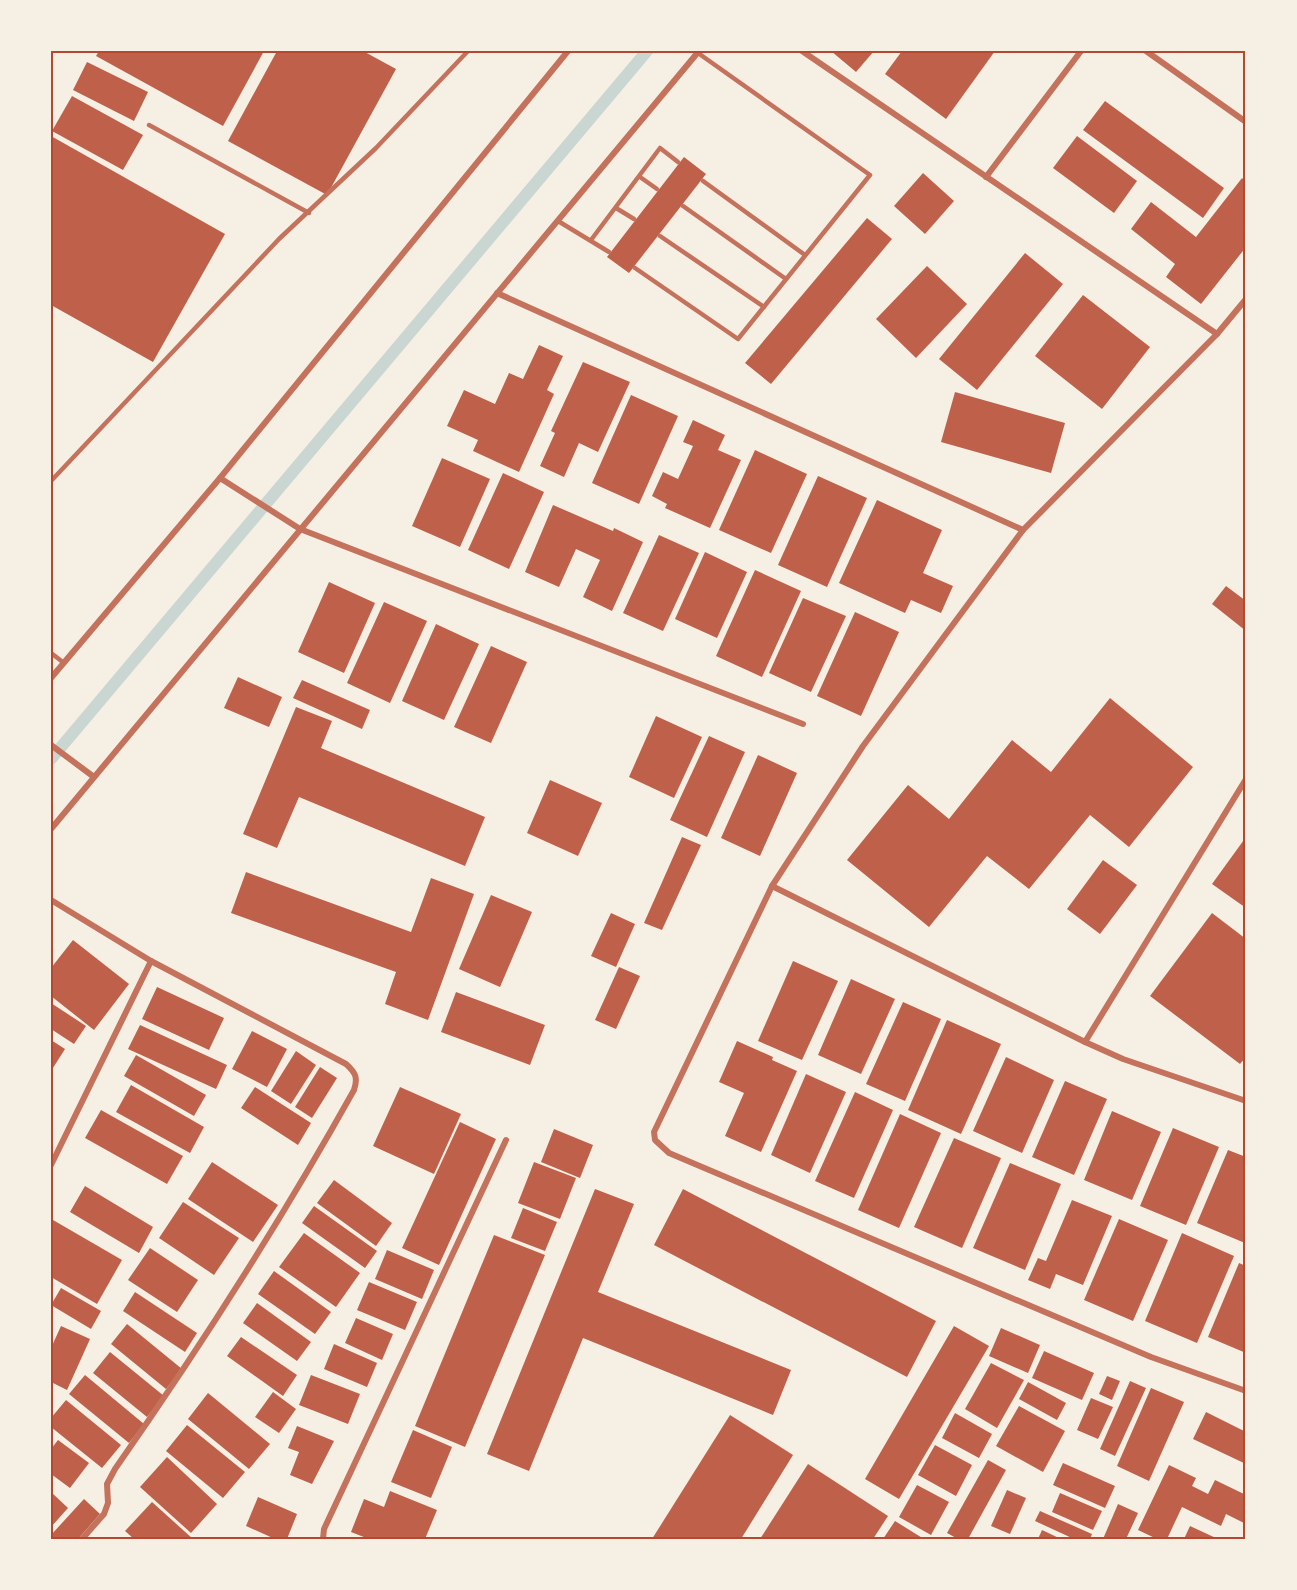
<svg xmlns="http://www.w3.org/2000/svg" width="1297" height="1590" font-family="Montserrat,sans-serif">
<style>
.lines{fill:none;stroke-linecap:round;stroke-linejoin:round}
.stream{stroke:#c9d6d2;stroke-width:12}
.building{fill:#bf614a}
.service{stroke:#c5725c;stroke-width:4.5}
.minor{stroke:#c5725c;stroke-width:6}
.neatline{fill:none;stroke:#b5482f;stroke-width:2}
</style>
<rect width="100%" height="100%" fill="#f6efe4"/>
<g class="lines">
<polyline class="stream" points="51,759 647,51"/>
</g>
<g class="building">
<polygon points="99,51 264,51 223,126 96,56"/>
<polygon points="277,51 363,51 396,69 327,195 228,141"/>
<polygon points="831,51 874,51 856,72"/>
<polygon points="902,51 995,51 946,119 885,74"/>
<polygon points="87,62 148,92 134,121 73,90"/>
<polygon points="72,96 143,135 123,170 52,131"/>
<polygon points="1105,101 1224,188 1203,218 1083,130"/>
<polygon points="51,136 225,234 153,362 51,305"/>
<polygon points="1077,136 1137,181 1114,213 1053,168"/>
<polygon points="684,157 706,174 629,273 607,257"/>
<polygon points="923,173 954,201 925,234 894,206"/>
<polygon points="1242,178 1246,182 1246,247 1201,304 1166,277 1175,264 1131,229 1151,202 1196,237"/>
<polygon points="867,218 892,239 771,384 745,363"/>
<polygon points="1025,253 1063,284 977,390 939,359"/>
<polygon points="927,266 967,304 916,358 876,319"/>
<polygon points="1083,295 1150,347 1102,409 1035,356"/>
<polygon points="539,345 563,356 547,390 554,394 519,472 473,451 478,440 447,426 464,390 495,404 509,373 523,379"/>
<polygon points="583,362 630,382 598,452 579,443 564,477 540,466 555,433 551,431"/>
<polygon points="955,392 1065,423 1051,473 941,442"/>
<polygon points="631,395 678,416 639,504 592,483"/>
<polygon points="693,420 725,435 718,450 741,460 710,528 665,508 667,504 652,496 663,472 678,479 693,446 683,442"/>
<polygon points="755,450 807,474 771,553 719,530"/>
<polygon points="442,458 490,479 460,547 412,526"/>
<polygon points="503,473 544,492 509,569 468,550"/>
<polygon points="818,476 867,498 827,587 778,565"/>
<polygon points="877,500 942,530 923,573 953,586 941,613 911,600 905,613 839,583"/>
<polygon points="553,505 613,531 614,528 643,542 612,611 583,597 600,560 576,549 559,587 525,572"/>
<polygon points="659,535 699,553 663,631 623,613"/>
<polygon points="705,552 747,572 717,638 675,619"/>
<polygon points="755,570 801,591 762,677 716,656"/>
<polygon points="329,582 375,603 344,673 298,652"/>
<polygon points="1226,586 1246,601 1246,631 1212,604"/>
<polygon points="803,598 846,616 811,692 769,673"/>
<polygon points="384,602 427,621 390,703 347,683"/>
<polygon points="855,612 899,632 861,716 817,696"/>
<polygon points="436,624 479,644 444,720 402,701"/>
<polygon points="491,646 527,662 491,743 454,727"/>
<polygon points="238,677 282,697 269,727 224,708"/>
<polygon points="302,680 370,710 362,729 293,698"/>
<polygon points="1110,698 1193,767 1129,847 1090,815 1029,889 987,856 929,927 847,860 908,785 949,819 1012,740 1051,772"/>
<polygon points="296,707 332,721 321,748 485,817 465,866 299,797 277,848 243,834"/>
<polygon points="656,716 702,737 674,798 629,777"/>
<polygon points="709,736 745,752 707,837 670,820"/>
<polygon points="758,755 797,773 760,856 721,838"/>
<polygon points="550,780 602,803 578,856 527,833"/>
<polygon points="682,837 701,845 662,930 644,923"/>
<polygon points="1246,837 1246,908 1212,884"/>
<polygon points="1103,860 1137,885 1100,934 1067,909"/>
<polygon points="246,872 411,932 431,878 474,894 428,1020 385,1004 396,972 231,913"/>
<polygon points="491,895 532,912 500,987 459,969"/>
<polygon points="611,913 635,924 616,967 591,956"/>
<polygon points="1212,913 1246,939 1246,1057 1240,1064 1150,996"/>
<polygon points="73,940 129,984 94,1030 51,996 51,968"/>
<polygon points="793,961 838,981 802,1060 758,1041"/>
<polygon points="619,967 640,976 616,1029 595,1020"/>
<polygon points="851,979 895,999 861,1074 818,1055"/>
<polygon points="157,987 224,1018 209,1050 142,1019"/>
<polygon points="456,992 545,1025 530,1065 441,1032"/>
<polygon points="903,1002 941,1019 905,1101 866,1084"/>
<polygon points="51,1003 86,1026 74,1044 51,1029"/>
<polygon points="947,1020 1001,1044 961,1134 908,1110"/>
<polygon points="140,1025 227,1065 216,1089 128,1049"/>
<polygon points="252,1031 287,1049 267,1087 232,1069"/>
<polygon points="51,1040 65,1049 51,1071"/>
<polygon points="737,1041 773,1057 772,1060 797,1071 761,1152 725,1136 744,1093 719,1082"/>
<polygon points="296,1051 316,1065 291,1104 271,1091"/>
<polygon points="136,1055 206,1095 194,1116 124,1076"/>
<polygon points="1006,1057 1054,1080 1022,1153 973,1131"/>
<polygon points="320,1067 337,1078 312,1118 295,1107"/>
<polygon points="806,1074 846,1092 810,1173 771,1155"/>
<polygon points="1065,1081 1107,1099 1074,1175 1032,1157"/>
<polygon points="131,1085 204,1127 190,1153 116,1112"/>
<polygon points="255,1087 311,1123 298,1145 241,1108"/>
<polygon points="400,1087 461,1114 434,1174 373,1146"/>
<polygon points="855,1092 893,1110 854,1198 815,1181"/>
<polygon points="101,1110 183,1156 167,1184 85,1138"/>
<polygon points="1112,1111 1161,1132 1132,1200 1084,1180"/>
<polygon points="900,1114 941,1133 899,1228 858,1210"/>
<polygon points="460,1122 496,1139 439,1265 402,1248"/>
<polygon points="1173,1128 1219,1147 1186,1225 1140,1206"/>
<polygon points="554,1129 593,1145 580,1178 541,1162"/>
<polygon points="954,1138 1001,1158 962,1248 914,1227"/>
<polygon points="1228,1150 1246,1157 1245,1243 1197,1223"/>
<polygon points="212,1162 278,1205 253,1242 188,1199"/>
<polygon points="534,1162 576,1178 560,1219 518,1203"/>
<polygon points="1010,1163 1061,1184 1025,1270 973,1248"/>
<polygon points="334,1180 392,1223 376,1246 317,1203"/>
<polygon points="85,1186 153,1227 139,1253 70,1212"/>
<polygon points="595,1189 634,1204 598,1292 791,1370 773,1415 583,1338 529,1471 487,1454"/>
<polygon points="683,1189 936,1321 907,1377 654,1245"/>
<polygon points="1072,1200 1112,1216 1083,1285 1056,1274 1050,1289 1028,1280 1038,1258 1046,1261"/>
<polygon points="183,1202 239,1238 214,1275 159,1238"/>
<polygon points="314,1206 377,1251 365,1268 302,1223"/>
<polygon points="523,1208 557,1222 545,1251 511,1238"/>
<polygon points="1119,1219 1168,1240 1133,1321 1084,1300"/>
<polygon points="53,1220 122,1260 97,1304 51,1277"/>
<polygon points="304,1233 360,1273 336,1307 279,1267"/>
<polygon points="1182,1233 1234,1256 1197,1343 1145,1321"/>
<polygon points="494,1235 545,1255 465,1447 415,1426"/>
<polygon points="150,1248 198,1280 177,1312 128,1280"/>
<polygon points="387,1250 434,1270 422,1299 375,1279"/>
<polygon points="1239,1263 1246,1266 1246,1353 1208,1337"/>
<polygon points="274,1271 331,1312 315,1334 258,1294"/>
<polygon points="369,1282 417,1302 405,1330 357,1310"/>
<polygon points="61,1288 101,1311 91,1329 51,1305"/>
<polygon points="135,1292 197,1333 185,1352 123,1311"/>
<polygon points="257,1303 311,1342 297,1361 243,1323"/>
<polygon points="356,1318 393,1334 382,1360 345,1343"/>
<polygon points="127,1324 182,1369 166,1389 111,1344"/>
<polygon points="61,1326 90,1339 67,1390 51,1382 51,1348"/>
<polygon points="954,1326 989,1346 899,1499 865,1479"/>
<polygon points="1001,1328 1040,1345 1028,1373 989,1356"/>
<polygon points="241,1337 297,1375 283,1396 227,1356"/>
<polygon points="334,1344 377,1363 367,1387 324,1369"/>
<polygon points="1044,1351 1094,1373 1082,1400 1032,1378"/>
<polygon points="110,1352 164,1396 147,1417 93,1373"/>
<polygon points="991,1363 1024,1380 997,1428 965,1409"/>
<polygon points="85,1375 144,1424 129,1443 69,1394"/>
<polygon points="311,1375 360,1394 348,1424 299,1405"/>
<polygon points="1107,1376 1120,1381 1112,1400 1099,1394"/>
<polygon points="1130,1381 1146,1388 1115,1456 1100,1449"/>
<polygon points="1028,1382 1066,1403 1057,1420 1019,1399"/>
<polygon points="1151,1388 1184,1402 1149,1481 1117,1466"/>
<polygon points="273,1392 296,1409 279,1433 255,1417"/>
<polygon points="208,1393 270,1444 249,1469 188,1419"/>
<polygon points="1091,1398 1113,1407 1098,1439 1077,1430"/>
<polygon points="66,1400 121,1445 102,1468 51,1427 51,1418"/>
<polygon points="1019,1406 1065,1431 1043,1472 996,1446"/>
<polygon points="1206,1412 1246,1432 1246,1464 1193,1439"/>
<polygon points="955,1413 992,1434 979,1458 942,1438"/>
<polygon points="730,1415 793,1455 741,1539 652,1539"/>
<polygon points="187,1425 245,1472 223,1498 166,1451"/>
<polygon points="297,1426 334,1441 312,1484 290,1475 299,1452 288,1448"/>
<polygon points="413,1430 452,1447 431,1498 391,1482"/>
<polygon points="58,1440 89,1463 70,1488 51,1474 51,1449"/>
<polygon points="935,1445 972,1465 956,1496 918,1475"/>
<polygon points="167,1457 217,1504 191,1533 140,1487"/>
<polygon points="988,1460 1006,1470 968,1539 958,1539 947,1533"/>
<polygon points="1063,1463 1115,1486 1105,1508 1053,1485"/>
<polygon points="808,1464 888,1516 873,1539 760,1539"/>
<polygon points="1169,1465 1196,1478 1192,1486 1208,1494 1215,1480 1246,1495 1246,1524 1226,1514 1221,1526 1182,1507 1167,1539 1157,1539 1138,1530"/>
<polygon points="917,1485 949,1502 931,1535 899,1517"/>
<polygon points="1007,1490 1026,1498 1010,1534 991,1526"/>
<polygon points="390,1491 437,1510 425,1539 369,1539 351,1532 364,1499 384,1507"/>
<polygon points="51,1492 68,1508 51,1527"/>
<polygon points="1060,1493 1102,1511 1093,1530 1052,1512"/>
<polygon points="258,1497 297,1514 287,1539 275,1539 246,1526"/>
<polygon points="84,1499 100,1514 78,1539 51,1539 51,1535"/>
<polygon points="152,1502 193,1539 134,1539 125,1531"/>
<polygon points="1118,1504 1138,1513 1126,1539 1103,1539"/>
<polygon points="1040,1511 1092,1534 1090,1539 1074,1539 1035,1521"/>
<polygon points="895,1521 924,1539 883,1539"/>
<polygon points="1190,1526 1218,1539 1184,1539"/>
<polygon points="1042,1530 1061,1539 1038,1539"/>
</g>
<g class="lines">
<g class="service">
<polyline points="149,125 309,213"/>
<polyline points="640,177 657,189"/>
<polyline points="703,181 805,255"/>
<polyline points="683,206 786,279"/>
<polyline points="616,208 634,219"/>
<polyline points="558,221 609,252"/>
<polyline points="660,236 764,307"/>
<polyline points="591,240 660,148 678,162"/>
<polyline points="635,268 738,339 870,175 698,53"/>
<polyline points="51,481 279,239 376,148 468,51"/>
<polyline points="51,653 64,663"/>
</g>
<g class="minor">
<polyline points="802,51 1217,334"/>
<polyline points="1146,51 1246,122"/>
<polyline points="986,177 1081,51"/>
<polyline points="497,293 1023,530"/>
<polyline points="1246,299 1217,334 1023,530 863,746 772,886 654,1132 655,1140 669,1153 1151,1357 1246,1391"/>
<polyline points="220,478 300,529 803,724"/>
<polyline points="51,678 220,478 568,51"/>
<polyline points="51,745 94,777"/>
<polyline points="51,829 699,51"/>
<polyline points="772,886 1085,1042 1123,1059 1246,1101"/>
<path d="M51,900l100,61 195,103c10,9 12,14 8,26 -73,131 -153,256 -239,379l-8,15 1,19 -4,11 -22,25"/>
<polyline points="1085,1042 1246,779"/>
<polyline points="51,1165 151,961"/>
<polyline points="323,1539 324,1529 506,1140"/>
</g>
</g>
<rect width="1297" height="1590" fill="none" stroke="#f6efe4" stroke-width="105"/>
<rect x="52" y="52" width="1192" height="1486" class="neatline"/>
</svg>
